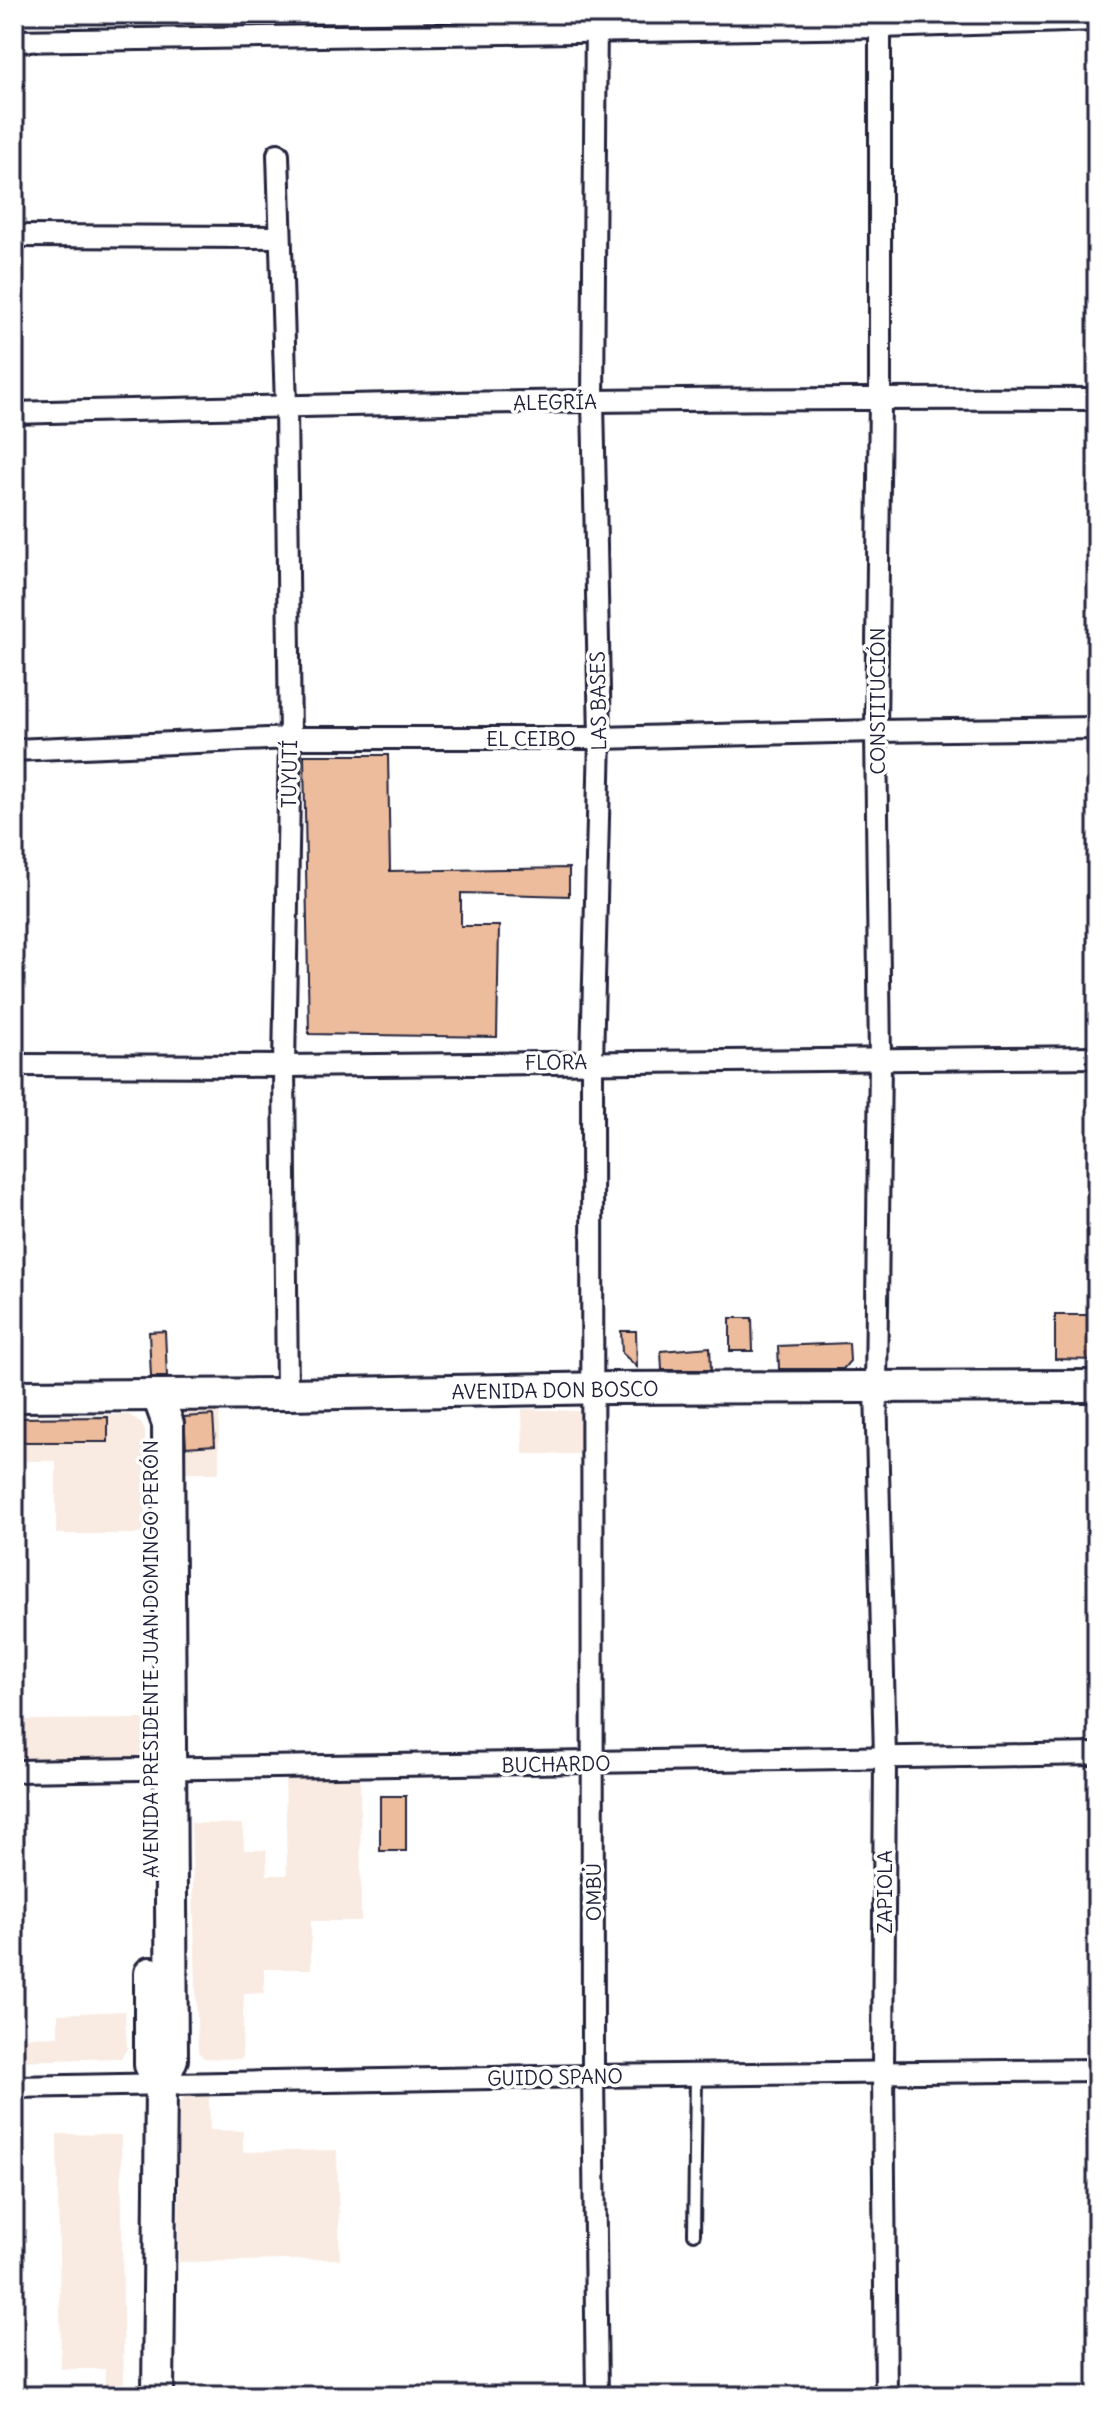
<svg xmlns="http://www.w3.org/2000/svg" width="1111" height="2410" font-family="Delius,sans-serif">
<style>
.built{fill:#f9ebe2}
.building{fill:#ecbc9d;stroke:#22223b;stroke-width:2}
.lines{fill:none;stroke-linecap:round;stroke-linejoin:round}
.service-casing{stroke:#22223b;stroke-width:16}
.minor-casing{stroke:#22223b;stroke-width:26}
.secondary-casing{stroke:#22223b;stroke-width:36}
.service{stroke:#fff;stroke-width:10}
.minor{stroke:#fff;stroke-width:20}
.secondary{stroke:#fff;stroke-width:30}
.labels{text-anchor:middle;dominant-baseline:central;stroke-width:7;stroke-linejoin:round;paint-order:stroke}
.street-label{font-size:20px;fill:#22223b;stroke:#fff}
</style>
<rect width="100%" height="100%" fill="#fff"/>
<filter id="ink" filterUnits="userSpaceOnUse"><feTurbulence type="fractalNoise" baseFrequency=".0125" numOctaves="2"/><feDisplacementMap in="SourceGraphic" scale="16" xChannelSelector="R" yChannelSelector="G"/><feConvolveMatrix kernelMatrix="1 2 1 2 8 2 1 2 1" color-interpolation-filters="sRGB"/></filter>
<g filter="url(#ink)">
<g class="built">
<polygon points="522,1409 578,1411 583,1415 584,1454 523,1454"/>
<polygon points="219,1410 219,1473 175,1473 178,1412"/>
<polygon points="129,1415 141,1422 145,1432 145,1534 56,1534 56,1461 14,1461 14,1416"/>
<polygon points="144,1719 144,1746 142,1752 135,1758 14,1763 14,1720"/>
<polygon points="285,1775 360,1775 361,1921 311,1921 311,1969 264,1969 264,1993 244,1994 242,2059 204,2058 198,2052 191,1823 243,1824 244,1850 266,1850 267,1875 287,1875"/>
<polygon points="125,2011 127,2049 121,2058 14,2061 14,2037 58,2036 58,2014"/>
<polygon points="209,2092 210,2130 243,2131 243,2152 337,2150 340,2259 179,2262 179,2105 184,2097 191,2093"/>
<polygon points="57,2134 121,2135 124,2396 104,2396 105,2369 61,2369"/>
</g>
<g class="building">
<polygon points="304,755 388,755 390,871 569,868 569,896 461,893 461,926 499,926 497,1037 309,1034"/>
<polygon points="1055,1315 1091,1315 1091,1332 1097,1333 1097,1360 1055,1359"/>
<polygon points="730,1318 752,1318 753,1351 730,1351"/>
<polygon points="165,1331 167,1377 151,1377 149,1332"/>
<polygon points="621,1331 636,1331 637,1367 622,1353"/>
<polygon points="849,1343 850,1361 843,1369 779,1369 778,1346"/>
<polygon points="710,1347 711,1370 662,1370 661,1351"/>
<polygon points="213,1415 215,1445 186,1447 184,1417"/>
<polygon points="108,1417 108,1442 14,1442 14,1418"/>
<rect x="380" y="1796" width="26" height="55"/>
</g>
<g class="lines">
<g class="service-casing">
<polyline id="service" points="694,2234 696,2074"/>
</g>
<g class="minor-casing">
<g id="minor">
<polyline points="596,14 593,401 600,738 592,1061 593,2076 597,2396"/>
<polyline points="880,14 880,398 876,731 880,1060 876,1387 885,1757 883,2071 886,2396"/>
<polyline points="14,41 880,27 1097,20"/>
<polyline points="278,154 286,406 290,738 284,1066 287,1394"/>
<polyline points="14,236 279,237"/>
<path d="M14,413c361,-10 722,-16 1083,-14"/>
<polyline points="14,750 290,738 600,738 876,731 1097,728"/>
<polyline points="14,1065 284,1066 1097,1057"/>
<polyline points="14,1771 1097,1754"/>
<polyline points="14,2087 593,2076 1097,2070"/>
</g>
</g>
<g class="secondary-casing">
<g id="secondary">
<polyline points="14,1396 287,1394 613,1388 1097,1386"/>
<polyline points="158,1396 168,1424 172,2059 161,2085 158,2396"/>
<polyline points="150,1973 150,2065 161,2085"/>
</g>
</g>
<use href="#service" class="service"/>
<use href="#minor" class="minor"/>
<use href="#secondary" class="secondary"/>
</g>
</g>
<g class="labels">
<g class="street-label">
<text transform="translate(555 402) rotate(-1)">ALEGRÍA</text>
<text transform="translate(598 701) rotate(-91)">LAS BASES</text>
<text transform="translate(877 701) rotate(-90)">CONSTITUCIÓN</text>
<text x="531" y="738">EL CEIBO</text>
<text transform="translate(289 774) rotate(-89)">TUYUTÍ</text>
<text transform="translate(556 1062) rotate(-1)">FLORA</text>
<text transform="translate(555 1390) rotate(-1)">AVENIDA DON BOSCO</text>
<text transform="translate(150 1659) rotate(-90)">AVENIDA PRESIDENTE JUAN DOMINGO PERÓN</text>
<text transform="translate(556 1764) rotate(-1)">BUCHARDO</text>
<text transform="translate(593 1892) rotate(-90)">OMBÚ</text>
<text transform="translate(884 1892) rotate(-90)">ZAPIOLA</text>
<text transform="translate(555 2077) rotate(-1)">GUIDO SPANO</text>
</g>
</g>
<rect width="1111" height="2410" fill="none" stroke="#fff" stroke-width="48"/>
<rect x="24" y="24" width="1063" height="2362" fill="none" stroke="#22223b" stroke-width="3" filter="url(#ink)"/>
</svg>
